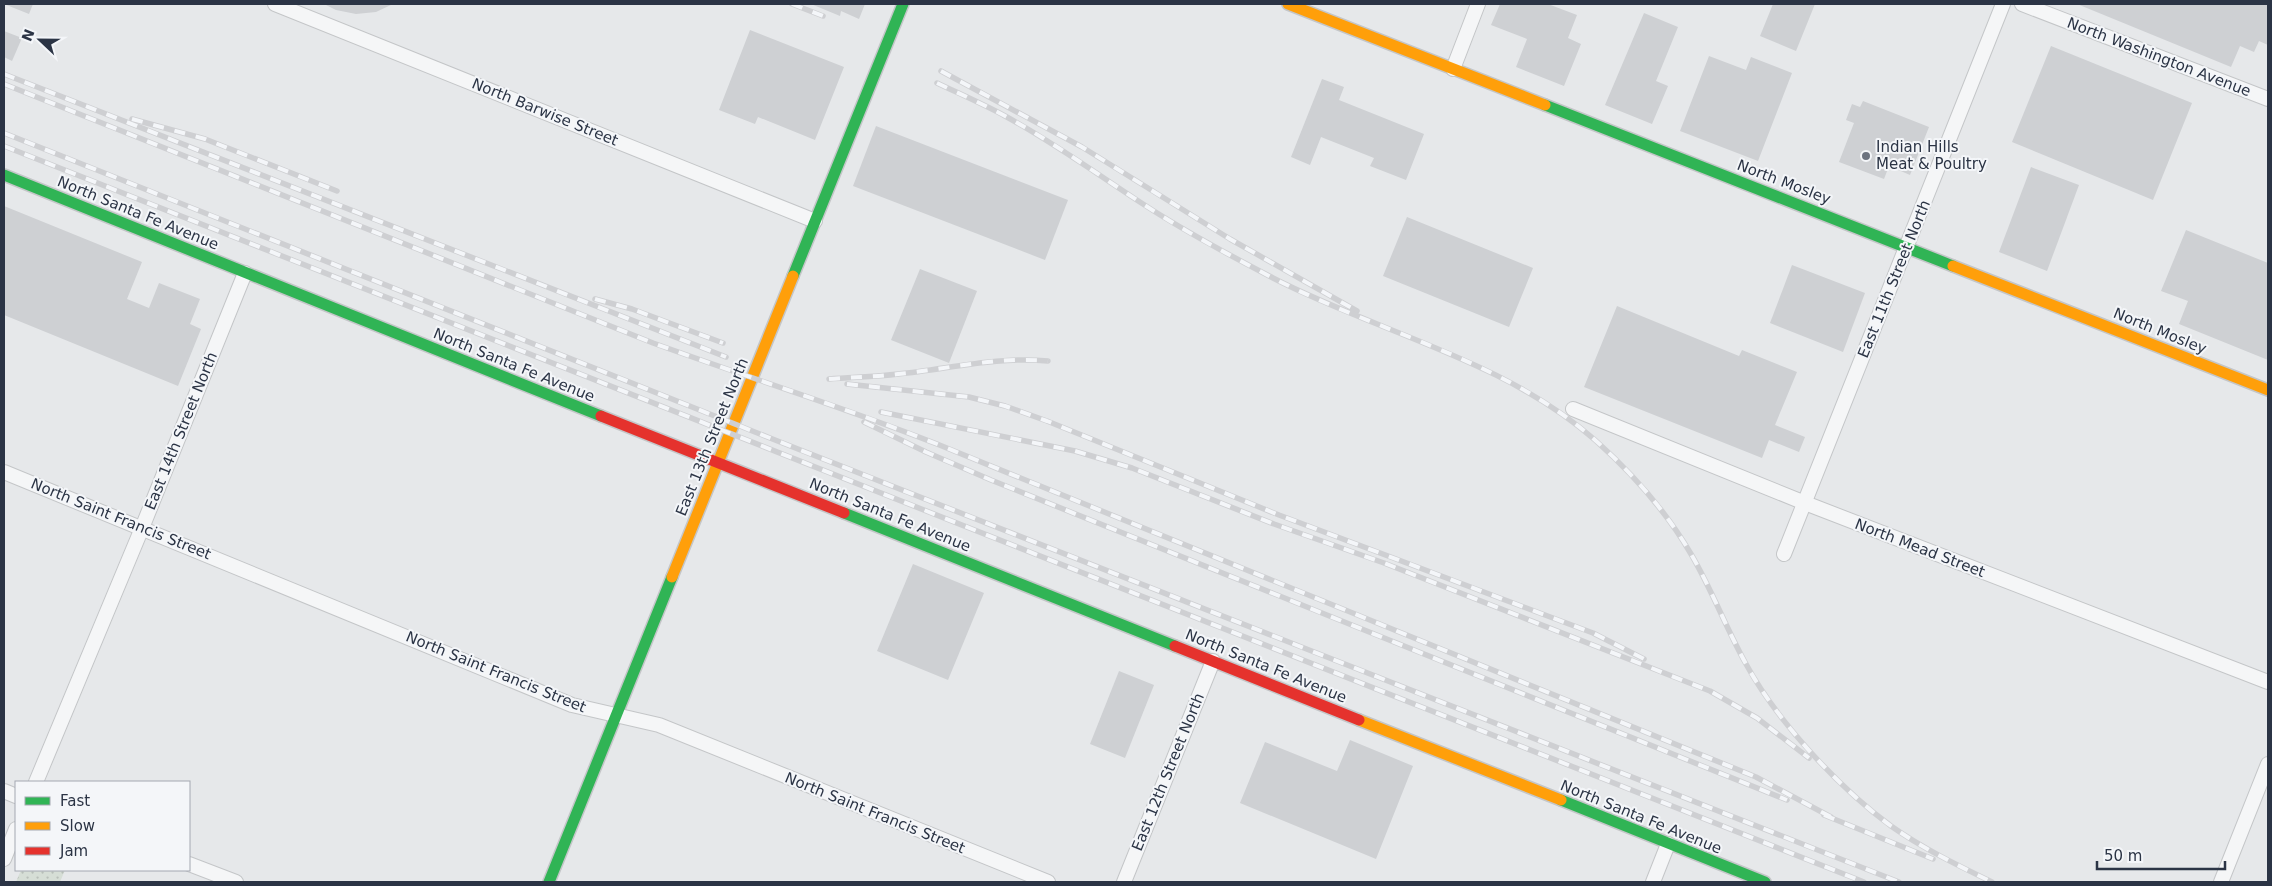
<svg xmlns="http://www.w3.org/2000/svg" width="2272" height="886" font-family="'DejaVu Sans',sans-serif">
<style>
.park{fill:url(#park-dots)}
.building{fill:#ced0d3}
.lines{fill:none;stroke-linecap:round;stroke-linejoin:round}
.street-casing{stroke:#c4c6c8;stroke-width:16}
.fast-casing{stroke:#c4c6c8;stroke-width:14}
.slow-casing{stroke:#c4c6c8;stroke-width:14}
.jam-casing{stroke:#c4c6c8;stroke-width:14}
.street{stroke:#f5f6f7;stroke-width:14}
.fast{stroke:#30b455;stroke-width:11}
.slow{stroke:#ff9f0a;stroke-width:11}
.jam{stroke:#e5322d;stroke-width:11}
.rail-casing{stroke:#cecfd2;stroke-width:5.5}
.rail{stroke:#f4f6f9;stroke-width:4;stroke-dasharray:11;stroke-linecap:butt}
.poi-dot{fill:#6c737f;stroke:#f4f6f9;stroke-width:2}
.labels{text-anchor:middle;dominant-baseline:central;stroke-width:4;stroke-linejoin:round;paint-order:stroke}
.street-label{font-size:15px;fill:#2b3445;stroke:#f4f6f9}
.poi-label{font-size:15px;fill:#2b3445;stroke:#f4f6f9;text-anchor:start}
</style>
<defs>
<pattern id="park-dots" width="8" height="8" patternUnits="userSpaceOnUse" patternTransform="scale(1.25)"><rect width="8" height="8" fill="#d6ded6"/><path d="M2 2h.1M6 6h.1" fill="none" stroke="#b8bfb9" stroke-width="1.8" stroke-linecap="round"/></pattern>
</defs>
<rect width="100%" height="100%" fill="#e6e8ea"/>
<polygon class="park" points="21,870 65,870 60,882 16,882"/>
<g class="building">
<polygon points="4,4 33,4 29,14"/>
<polygon points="324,4 393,4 376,12 356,14 336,10"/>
<polygon points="811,4 865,4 859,19 841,11 840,16"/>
<polygon points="1500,4 1548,4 1577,15 1568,38 1581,44 1564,86 1516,67 1527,39 1491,25"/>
<polygon points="1773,4 1815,4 1796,51 1760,36"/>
<polygon points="2077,4 2268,4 2268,45 2259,41 2254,52 2240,46 2231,67"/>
<polygon points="1644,13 1678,27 1656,81 1668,86 1652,124 1605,105"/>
<polygon points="750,30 844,67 815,140 758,117 755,124 719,110"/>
<polygon points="4,31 22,38 12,61 4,57"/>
<polygon points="2051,46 2192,103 2153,200 2012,142"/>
<polygon points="1709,56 1746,70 1751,57 1792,73 1758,161 1680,131"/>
<polygon points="1322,79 1344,87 1339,100 1424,134 1406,180 1370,166 1374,158 1321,137 1310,165 1291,157"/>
<polygon points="1863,101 1929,127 1910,175 1889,166 1884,179 1839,162 1854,123 1846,120 1852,104 1860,107"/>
<polygon points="876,126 1068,200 1045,260 853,186"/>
<polygon points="2031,167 2079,185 2047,271 1999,252"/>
<polygon points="4,206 142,262 127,299 149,308 159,283 200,299 190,324 201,329 178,386 4,315"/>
<polygon points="1407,217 1533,268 1509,327 1383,276"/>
<polygon points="2186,230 2268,263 2268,360 2179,324 2188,301 2161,291"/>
<polygon points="1792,265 1865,293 1843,352 1770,323"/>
<polygon points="920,269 977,291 949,363 891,340"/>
<polygon points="1617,306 1739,356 1742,350 1797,372 1775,425 1805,437 1799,452 1769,440 1762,458 1584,387"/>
<polygon points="913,564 984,593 948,680 877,651"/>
<polygon points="1119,671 1154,685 1125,758 1090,744"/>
<polygon points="1350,740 1413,766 1376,859 1240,803 1265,742 1337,771"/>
</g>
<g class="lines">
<g class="street-casing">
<g id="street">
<polyline points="275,4 815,221"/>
<polyline points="2022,4 2268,99"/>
<polyline points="1453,69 1478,4"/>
<polyline points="1573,409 1805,503 2268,682"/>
<polyline points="4,472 572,705 659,725 1048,882"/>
<polyline points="1784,554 2003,4"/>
<polyline points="36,782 142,528 245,273"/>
<polyline points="4,791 16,796"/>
<polyline points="4,859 16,829"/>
<polyline points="189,864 236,882"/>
<polyline points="1124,882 1213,661"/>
<polyline points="1653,882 1668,844"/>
<polyline points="2221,882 2268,764"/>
</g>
</g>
<g class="fast-casing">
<g id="fast">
<polyline points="1545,105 1953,266"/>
<polyline points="4,175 601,416"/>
<polyline points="793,276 903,4"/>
<polyline points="844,513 1175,646"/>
<polyline points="1561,800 1765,882"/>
<polyline points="549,882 672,577"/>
</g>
</g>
<g class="slow-casing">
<g id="slow">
<polyline points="1288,4 1545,105"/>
<polyline points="1953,266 2268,390"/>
<polyline points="672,577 793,276"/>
<polyline points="1359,720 1561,800"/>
</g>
</g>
<g class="jam-casing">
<g id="jam">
<polyline points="601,416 844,513"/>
<polyline points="1175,646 1359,720"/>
</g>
</g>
<use href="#street" class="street"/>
<use href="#fast" class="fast"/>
<use href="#slow" class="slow"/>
<use href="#jam" class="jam"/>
<g class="rail-casing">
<g id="rail">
<polyline points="792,4 823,16"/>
<polyline points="941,71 1082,147 1230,239 1357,311"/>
<polyline points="4,74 726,357"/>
<path d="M937,83c23,11 46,21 68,33 48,26 92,58 138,88 41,27 86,51 130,74 106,55 230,81 322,162 37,33 71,71 96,114 21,36 35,74 55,110 31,57 92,123 145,162 31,22 66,39 101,56"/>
<path d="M4,84l649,259c94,34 190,64 284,101l819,333 75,40"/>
<polyline points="132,119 205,139 337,191"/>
<polyline points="4,133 770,438 1899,882"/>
<polyline points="4,146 1864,882"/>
<polyline points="595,299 632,309 723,343"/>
<path d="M829,379c23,-2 46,-2 69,-5 51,-5 99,-18 150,-13"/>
<polyline points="847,384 969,397 1005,406 1047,421 1279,515 1593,633 1644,659"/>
<polyline points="881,412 1075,451 1132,468 1274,524 1384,563 1710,691 1757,718 1809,758"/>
<polyline points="864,422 926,452 991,480 1787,800"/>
<polyline points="1824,815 1933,859"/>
</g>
</g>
<use href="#rail" class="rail"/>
</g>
<circle class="poi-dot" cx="1866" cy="156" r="5"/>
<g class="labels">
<g class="street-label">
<text transform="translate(2159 57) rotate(21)">North Washington Avenue</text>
<text transform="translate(545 112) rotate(22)">North Barwise Street</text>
<text transform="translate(1784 182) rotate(21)">North Mosley</text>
<text transform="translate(138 213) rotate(22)">North Santa Fe Avenue</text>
<text transform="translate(1894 279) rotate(-68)">East 11th Street North</text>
<text transform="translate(2160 331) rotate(22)">North Mosley</text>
<text transform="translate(514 365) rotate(22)">North Santa Fe Avenue</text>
<text transform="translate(181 431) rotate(-68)">East 14th Street North</text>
<text transform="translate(712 437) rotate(-68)">East 13th Street North</text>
<text transform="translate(890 515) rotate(22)">North Santa Fe Avenue</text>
<text transform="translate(121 519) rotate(22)">North Saint Francis Street</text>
<text transform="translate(1920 548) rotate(21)">North Mead Street</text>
<text transform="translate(1266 666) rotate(22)">North Santa Fe Avenue</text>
<text transform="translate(496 672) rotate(22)">North Saint Francis Street</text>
<text transform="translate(1168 772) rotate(-68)">East 12th Street North</text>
<text transform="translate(875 813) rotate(22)">North Saint Francis Street</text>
<text transform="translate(1641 817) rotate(22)">North Santa Fe Avenue</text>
</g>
<g class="poi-label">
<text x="1876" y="147">Indian Hills<tspan x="1876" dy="17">Meat &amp; Poultry</tspan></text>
</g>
</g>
<rect width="2272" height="886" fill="none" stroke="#2b3445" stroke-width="10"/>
<rect x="15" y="781" width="175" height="90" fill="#f4f6f9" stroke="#a4a8b1"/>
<rect x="25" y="797" width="25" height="8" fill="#30b455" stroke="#a4a8b1"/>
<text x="60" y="806" font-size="15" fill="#2b3445">Fast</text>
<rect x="25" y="822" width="25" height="8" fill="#ff9f0a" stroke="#a4a8b1"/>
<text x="60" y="831" font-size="15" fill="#2b3445">Slow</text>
<rect x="25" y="847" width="25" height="8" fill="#e5322d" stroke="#a4a8b1"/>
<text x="60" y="856" font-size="15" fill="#2b3445">Jam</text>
<g transform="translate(40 40) rotate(292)" stroke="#f4f6f9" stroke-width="4" paint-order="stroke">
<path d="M0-4L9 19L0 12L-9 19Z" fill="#2b3445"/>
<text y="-8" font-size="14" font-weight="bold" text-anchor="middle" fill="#2b3445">N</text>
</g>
<path d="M2097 861v8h128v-8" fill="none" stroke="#2b3445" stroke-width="2.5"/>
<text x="2104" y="861" font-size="15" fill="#2b3445" stroke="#f4f6f9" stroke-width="4" paint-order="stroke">50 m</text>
</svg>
